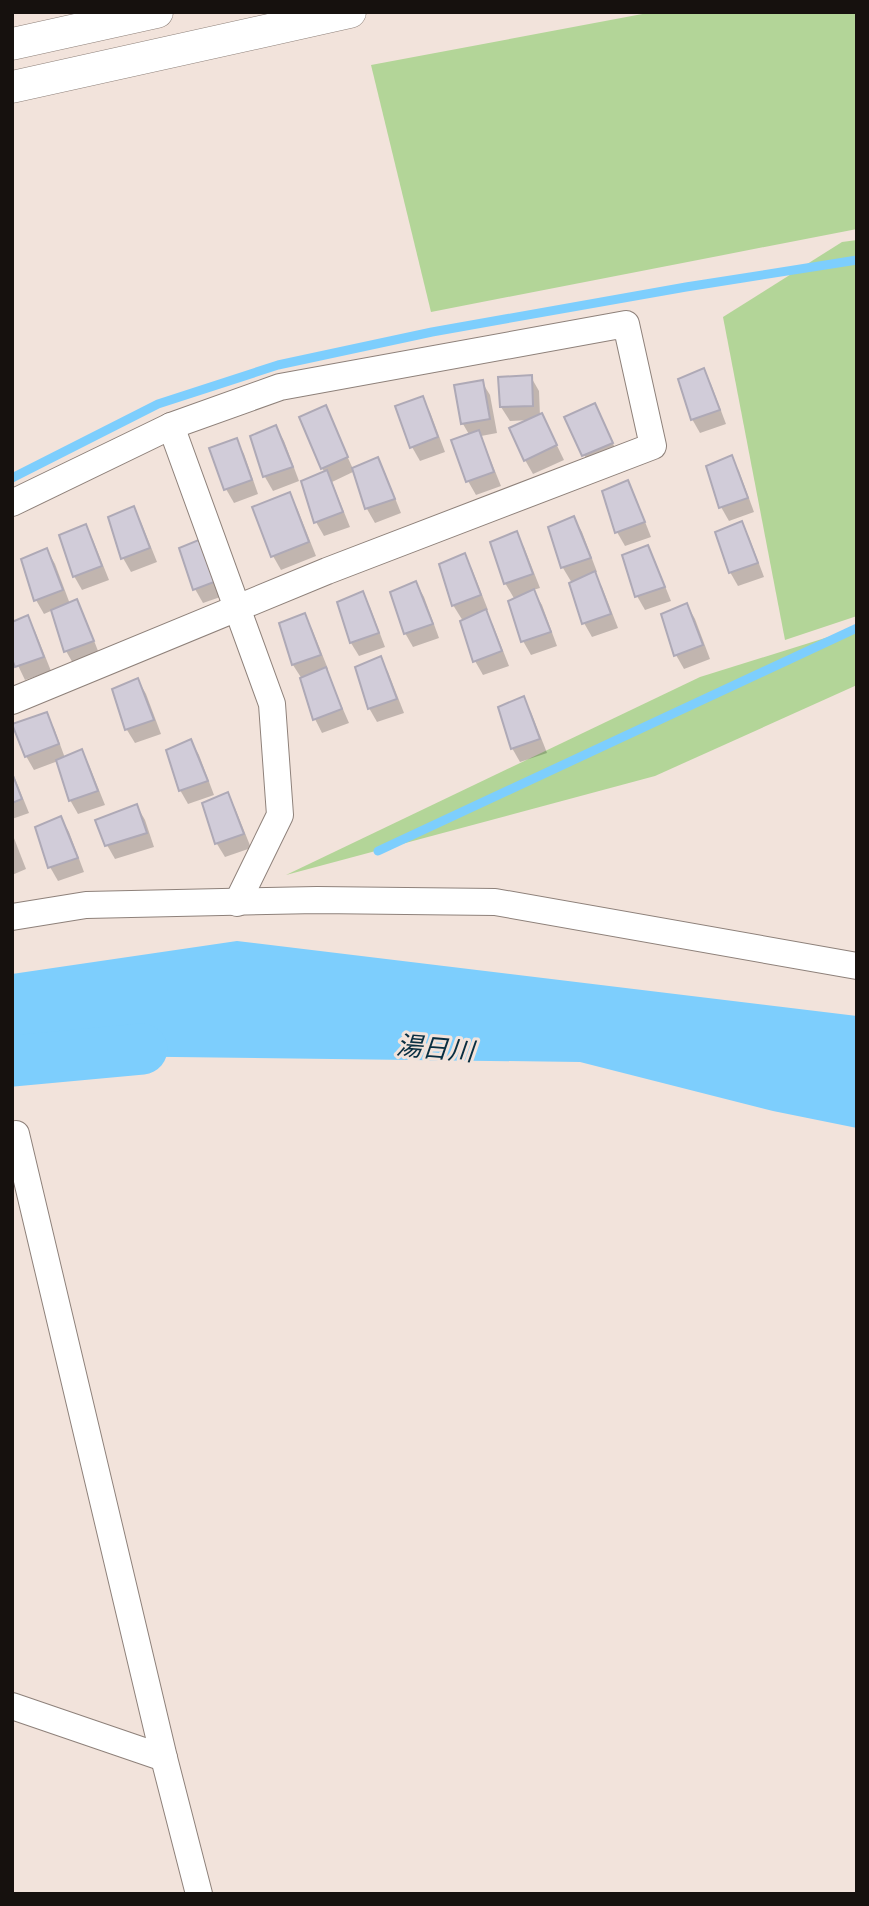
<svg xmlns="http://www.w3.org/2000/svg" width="869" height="1906" font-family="'Fira Sans Condensed','Noto Sans JP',sans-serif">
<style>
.green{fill:#b3d598}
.water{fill:#7dcefd}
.shadow{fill:#0003}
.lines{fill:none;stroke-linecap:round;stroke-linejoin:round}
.stream{stroke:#7dcefd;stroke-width:9}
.river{stroke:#7dcefd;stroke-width:51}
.building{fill:#d1ccd9;stroke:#aea9b6;stroke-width:2}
.minor-casing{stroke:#8e817a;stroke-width:28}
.tertiary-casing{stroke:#8e817a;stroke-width:33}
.minor{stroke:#fff;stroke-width:26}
.tertiary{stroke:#fff;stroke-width:32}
.labels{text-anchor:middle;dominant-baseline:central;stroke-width:6;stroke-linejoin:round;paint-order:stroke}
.water-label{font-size:26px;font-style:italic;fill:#082e41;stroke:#f2e3db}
</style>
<rect width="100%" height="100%" fill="#f2e3db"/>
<g class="green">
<polygon points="653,12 857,12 857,229 431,312 371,65"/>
<polygon points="857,240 857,616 785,640 723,317 842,242"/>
<polygon points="857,628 857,685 655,776 286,875 700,677"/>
</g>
<polygon class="water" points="237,941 857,1016 857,1128 773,1111 580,1062 12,1055 12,974"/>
<g class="shadow">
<polygon points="703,370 711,384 726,424 700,433 692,419"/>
<polygon points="531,377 539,391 540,416 541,415 549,429 564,460 533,474 525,460 531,420 510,421 501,407"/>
<polygon points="482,382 490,395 497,433 481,436 501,486 476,495 468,481 454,442 470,436 463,424 456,386"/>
<polygon points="422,398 430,412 445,452 420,461 412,447"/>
<polygon points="325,407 353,469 378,459 385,473 401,513 375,523 367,509 355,471 332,482 350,527 324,536 316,522 325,473 322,468"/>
<polygon points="567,418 602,419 619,457 591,469"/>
<polygon points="276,427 284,441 299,481 273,491 265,477 252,437"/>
<polygon points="236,440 244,454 258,494 234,503 226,489"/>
<polygon points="731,457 739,471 754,512 729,521 721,507"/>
<polygon points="627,482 635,496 651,537 625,546 617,532 605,492"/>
<polygon points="289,494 297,508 316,556 281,570 273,556"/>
<polygon points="133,508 141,522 157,562 131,572 123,558"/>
<polygon points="574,518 582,532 597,572 594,573 602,587 618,628 592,637 584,623 572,583 563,568 550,528"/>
<polygon points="741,523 749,537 764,577 738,586 730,572"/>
<polygon points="85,526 93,540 109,580 82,590 74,576"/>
<polygon points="516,533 524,547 540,588 533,590 542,605 557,646 531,655 523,641 510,602 515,600 505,583"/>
<polygon points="647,547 655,561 671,601 645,610 637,596"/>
<polygon points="47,550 55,564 70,604 76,601 84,615 100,656 74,665 66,651 53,610 44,614 36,600"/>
<polygon points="213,553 229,594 203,603 195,589"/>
<polygon points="464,555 472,569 488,610 485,611 493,625 509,666 483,675 475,661 463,621 453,605"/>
<polygon points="416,583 424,597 439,638 413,647 405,633"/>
<polygon points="362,593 370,607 385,647 359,656 351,643 339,603"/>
<polygon points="687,605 695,619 710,659 684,669 676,655"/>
<polygon points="304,615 312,629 328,669 326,670 349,723 322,733 315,719 302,679 293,665 281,624"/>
<polygon points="12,616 15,622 27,617 35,631 51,671 25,680 12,653"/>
<polygon points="380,659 388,672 404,713 377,722 369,708"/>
<polygon points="138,680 146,694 161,734 135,743 127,730 114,690"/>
<polygon points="523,698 531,712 547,753 520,762 512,748"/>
<polygon points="46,714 54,728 65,758 81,751 89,765 105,805 78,814 70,800 58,761 34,770 26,756"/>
<polygon points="191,741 199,755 214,795 188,804 180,790"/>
<polygon points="12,771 29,813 12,819"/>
<polygon points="227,794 235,808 251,848 225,857 217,844 204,804"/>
<polygon points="137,806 145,820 154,847 115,859 107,845"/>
<polygon points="61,818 69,832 84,872 58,881 50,867 37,828"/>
<polygon points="12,833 26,869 12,875"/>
</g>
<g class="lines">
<g class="stream">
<polyline points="12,478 158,404 278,365 432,332 686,287 857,260"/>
<polyline points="378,851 857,628"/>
</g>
<polyline class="river" points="12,1061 142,1049"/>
</g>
<g class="building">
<polygon points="704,368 720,410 691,420 678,379"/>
<polygon points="532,375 533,406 500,407 498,377"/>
<polygon points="483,380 490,419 461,424 454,385"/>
<polygon points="423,396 438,437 410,448 395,406"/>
<polygon points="595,403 613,443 582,456 564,417"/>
<polygon points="326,405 348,457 321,469 299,417"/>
<polygon points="542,413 557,445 524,461 509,428"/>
<polygon points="276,425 293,467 263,477 250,436"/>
<polygon points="479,430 494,472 466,482 451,440"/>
<polygon points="237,438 252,480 224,490 209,448"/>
<polygon points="732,455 748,498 719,508 706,466"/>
<polygon points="378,457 395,499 365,509 352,468"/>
<polygon points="327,470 343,512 314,523 301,481"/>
<polygon points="628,480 645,522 615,533 602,491"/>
<polygon points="290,492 309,542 271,557 252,507"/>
<polygon points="134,506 150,548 121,559 108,517"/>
<polygon points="574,516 591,558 561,568 548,527"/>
<polygon points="742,521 758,563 729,573 715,532"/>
<polygon points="86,524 102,566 73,577 59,535"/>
<polygon points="517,531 533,574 504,584 490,542"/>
<polygon points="206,537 222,579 193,590 179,548"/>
<polygon points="648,545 665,587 635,597 622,555"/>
<polygon points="47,548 63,590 34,601 21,559"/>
<polygon points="465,553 481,595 452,606 439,564"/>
<polygon points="595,571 611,614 582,624 569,583"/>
<polygon points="416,581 433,624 404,634 390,592"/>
<polygon points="534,589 551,632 521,642 508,601"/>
<polygon points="363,591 379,633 350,643 337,602"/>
<polygon points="77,599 94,641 64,652 51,610"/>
<polygon points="687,603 703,645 674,656 661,614"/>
<polygon points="486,609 502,651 473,662 460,621"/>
<polygon points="305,613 321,655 292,665 279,623"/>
<polygon points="28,615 44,657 15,667 12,659 12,622"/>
<polygon points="381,656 397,699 368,709 355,667"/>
<polygon points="326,667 342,709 313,720 300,678"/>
<polygon points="138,678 154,720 125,730 112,689"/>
<polygon points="524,696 540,739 511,749 498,707"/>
<polygon points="47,712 59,744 25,757 12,724"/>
<polygon points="191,739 208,781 179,791 166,750"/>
<polygon points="82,749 98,791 69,801 56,760"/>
<polygon points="12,773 22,799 12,803"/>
<polygon points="228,792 244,834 215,844 202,803"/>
<polygon points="137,804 147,833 105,846 95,820"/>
<polygon points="61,816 78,858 48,868 35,827"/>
</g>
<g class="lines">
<g class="minor-casing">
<g id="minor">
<polyline points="171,426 272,704 280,815 237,903"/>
<polyline points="12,503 171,426 280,387 626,324 653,446 327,571 12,701"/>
<polyline points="12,917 86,905 317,900 495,902 857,966"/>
<polyline points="16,1134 164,1758 199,1894"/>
<polyline points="12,1706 164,1758"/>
</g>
</g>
<g class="tertiary-casing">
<g id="tertiary">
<polyline points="12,44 157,12"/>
<polyline points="12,87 350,12"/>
</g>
</g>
<use href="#minor" class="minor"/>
<use href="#tertiary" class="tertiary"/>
</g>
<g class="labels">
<g class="water-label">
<text transform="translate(435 1049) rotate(5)">湯日川</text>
</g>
</g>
<rect width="869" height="1906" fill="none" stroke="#16110e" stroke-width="28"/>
</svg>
